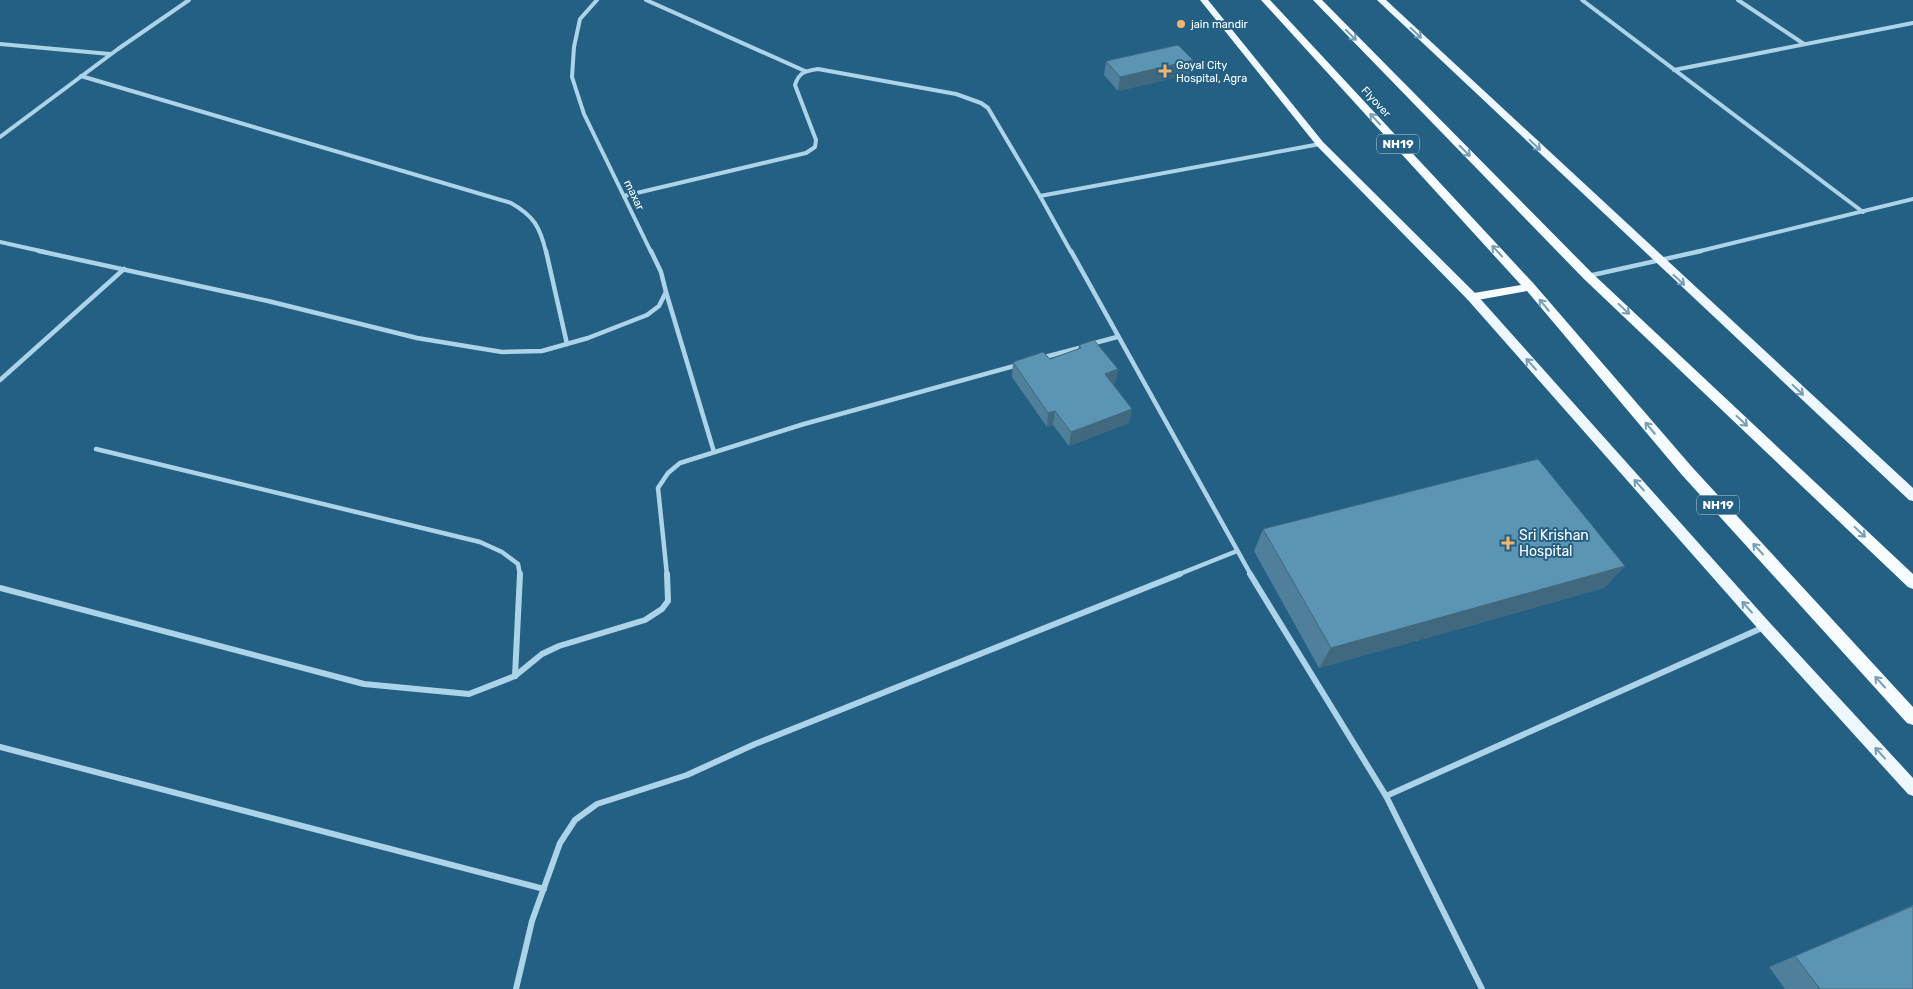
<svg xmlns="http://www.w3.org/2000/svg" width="1913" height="989" font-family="Rubik,sans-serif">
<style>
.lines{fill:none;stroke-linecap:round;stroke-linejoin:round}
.minor-far2{stroke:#acd3e8;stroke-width:4}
.minor-far1{stroke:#acd3e8;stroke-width:4.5}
.minor{stroke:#acd3e8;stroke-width:6}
.primary{fill:#eef7fe;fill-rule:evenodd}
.trunk{fill:#f6fbfe;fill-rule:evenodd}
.wall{fill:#4f7f9b}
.shaded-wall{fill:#40687e}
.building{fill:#5c94b4;stroke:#40687e}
.oneway{stroke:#749cb5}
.oneway2{stroke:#779eb5}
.poi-dot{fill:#f4b46e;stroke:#236084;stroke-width:2}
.labels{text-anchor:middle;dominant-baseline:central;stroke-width:4;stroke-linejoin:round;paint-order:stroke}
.far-poi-label{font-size:11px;fill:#fff;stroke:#236084;text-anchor:start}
.far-street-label{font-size:11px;fill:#fff;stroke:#236084}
.shield{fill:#236084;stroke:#bdcfda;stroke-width:1}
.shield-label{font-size:12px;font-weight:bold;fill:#fff}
.poi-label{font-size:14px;fill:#fff;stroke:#236084;text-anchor:start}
</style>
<rect width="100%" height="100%" fill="#236084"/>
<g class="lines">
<g class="minor-far2">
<polyline points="597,0 580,19 574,47 572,77 584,114 651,252"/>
<polyline points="646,0 805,71"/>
<polyline points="1582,0 1863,212"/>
<polyline points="1738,0 1804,44"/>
<polyline points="0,44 110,54"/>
<polyline points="1674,70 1913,23"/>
<path d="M81,76l430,127c23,13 29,24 35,49"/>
<polyline points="0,137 118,49 189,0"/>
<path d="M624,196l182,-43 9,-6 1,-7 -21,-55c4,-13 10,-14 23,-16l138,25 25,9 7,5 52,88"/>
<polyline points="0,242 45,252"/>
<polyline points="1071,252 1040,196 1320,144"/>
<polyline points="1696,252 1913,199"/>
</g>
<g class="minor-far1">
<polyline points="39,251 268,301 417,338 502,352 542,351 588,338 647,315 659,306 666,292 661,272 651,251"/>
<polyline points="546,251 567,344"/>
<polyline points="1071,251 1251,575"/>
<polyline points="1588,276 1701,251"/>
<polyline points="666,292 714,452"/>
<polyline points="1091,344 1117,337"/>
<polyline points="1041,358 1083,347"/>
<polyline points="0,380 124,269"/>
<polyline points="96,449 480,542 502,552 518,564 520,575"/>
<polyline points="667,575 658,488 668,473 680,463 804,424 1018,365"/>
<polyline points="1177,575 1237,551"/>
</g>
<g class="minor">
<polyline points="1250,574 1386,796"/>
<polyline points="0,588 364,684 469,694 515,676 542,654 559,646 645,620 662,609 668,601 667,574"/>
<polyline points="515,676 520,574"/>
<polyline points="0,747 544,889"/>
<polyline points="516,989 532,921 560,843 575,820 597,804 687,775 755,744 1180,574"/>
<polyline points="1482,989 1386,796 1764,627"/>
</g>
<g class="primary">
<polygon points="1200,0 1208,0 1323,142 1476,294 1770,623 1913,778 1913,796 1908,794 1760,631 1468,300 1317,146"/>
<polygon points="1377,0 1386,0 1913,488 1913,501 1909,500"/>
</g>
<g class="trunk">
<polygon points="1261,0 1270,0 1534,284 1692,467 1913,707 1913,725 1907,723 1682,475 1527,291 1472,301 1468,300 1466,297 1468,294 1521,285"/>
<polygon points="1313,0 1322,0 1592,273 1913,574 1913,589 1908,587 1584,279"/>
</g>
</g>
<g class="wall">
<polygon points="1193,60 1190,74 1118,91 1104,75 1106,61"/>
<polygon points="1079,345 1118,369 1115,383 1113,384 1132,409 1129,423 1069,446 1053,425 1047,427 1012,377 1013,362 1050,359 1078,349"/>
<polygon points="1263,529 1625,566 1604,588 1319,668 1254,551"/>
<polygon points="1913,905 1913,989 1785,989 1769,967"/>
</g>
<g class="shaded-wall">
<polygon points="1193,60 1190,74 1118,91 1120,77"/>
<polygon points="1118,369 1115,383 1103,388 1105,374"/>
<polygon points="1132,409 1129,423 1069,446 1071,432"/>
<polygon points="1055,411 1053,425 1047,427 1048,413"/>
<polygon points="1625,566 1604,588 1319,668 1331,648"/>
</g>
<g class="building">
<polygon points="1178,45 1193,60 1120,77 1106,61"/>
<polygon points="1094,340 1118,369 1105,374 1132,409 1071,432 1055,411 1048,413 1013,362 1043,352 1050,359 1081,348 1079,345"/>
<polygon points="1538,459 1625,566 1331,648 1263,529"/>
<polygon points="1913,906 1913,989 1820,989 1795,956"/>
</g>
<defs><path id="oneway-shaft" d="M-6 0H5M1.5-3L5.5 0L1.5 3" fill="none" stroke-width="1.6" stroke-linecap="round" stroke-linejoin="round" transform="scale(1.25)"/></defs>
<g class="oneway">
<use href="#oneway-shaft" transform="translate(1416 33) rotate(43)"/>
<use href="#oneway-shaft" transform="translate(1535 145) rotate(43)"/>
<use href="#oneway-shaft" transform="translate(1679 280) rotate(43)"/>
<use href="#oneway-shaft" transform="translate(1531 364) rotate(-132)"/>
<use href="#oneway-shaft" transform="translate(1798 390) rotate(43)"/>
<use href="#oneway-shaft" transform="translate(1639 485) rotate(-132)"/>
<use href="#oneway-shaft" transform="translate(1747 607) rotate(-132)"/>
<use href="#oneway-shaft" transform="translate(1880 753) rotate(-132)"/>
</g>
<g class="oneway2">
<use href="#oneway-shaft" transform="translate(1351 35) rotate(45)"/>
<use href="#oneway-shaft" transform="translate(1375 119) rotate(-133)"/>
<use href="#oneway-shaft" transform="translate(1465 151) rotate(45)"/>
<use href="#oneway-shaft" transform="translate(1497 251) rotate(-133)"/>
<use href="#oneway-shaft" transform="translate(1544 305) rotate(-130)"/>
<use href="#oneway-shaft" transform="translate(1624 309) rotate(43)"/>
<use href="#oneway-shaft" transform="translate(1742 421) rotate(43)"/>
<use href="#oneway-shaft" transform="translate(1650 428) rotate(-130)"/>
<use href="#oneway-shaft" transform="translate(1860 532) rotate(43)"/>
<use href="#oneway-shaft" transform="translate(1758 549) rotate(-133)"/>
<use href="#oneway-shaft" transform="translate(1880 682) rotate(-133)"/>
</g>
<g class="poi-dot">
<circle cx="1181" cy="24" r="5"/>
<path d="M1162.5 63.5h5v5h5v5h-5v5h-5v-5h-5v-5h5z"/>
<path d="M1505.5 535.5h5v5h5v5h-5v5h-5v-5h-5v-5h5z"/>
</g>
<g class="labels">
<g class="far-poi-label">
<text x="1191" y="24">jain mandir</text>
<text x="1176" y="65">Goyal City<tspan x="1176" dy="13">Hospital, Agra</tspan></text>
</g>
<g class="far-street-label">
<text transform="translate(1376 102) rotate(47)">Flyover</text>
<text transform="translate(634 195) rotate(64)">maxar</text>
</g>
<g class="shield">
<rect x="1377" y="134.5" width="42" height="19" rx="4"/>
<rect x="1697" y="495.5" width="42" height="19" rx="4"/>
</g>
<g class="shield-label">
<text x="1398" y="144">NH19</text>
<text x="1718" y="505">NH19</text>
</g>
<g class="poi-label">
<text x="1519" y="535">Sri Krishan<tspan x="1519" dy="16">Hospital</tspan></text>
</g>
</g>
</svg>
